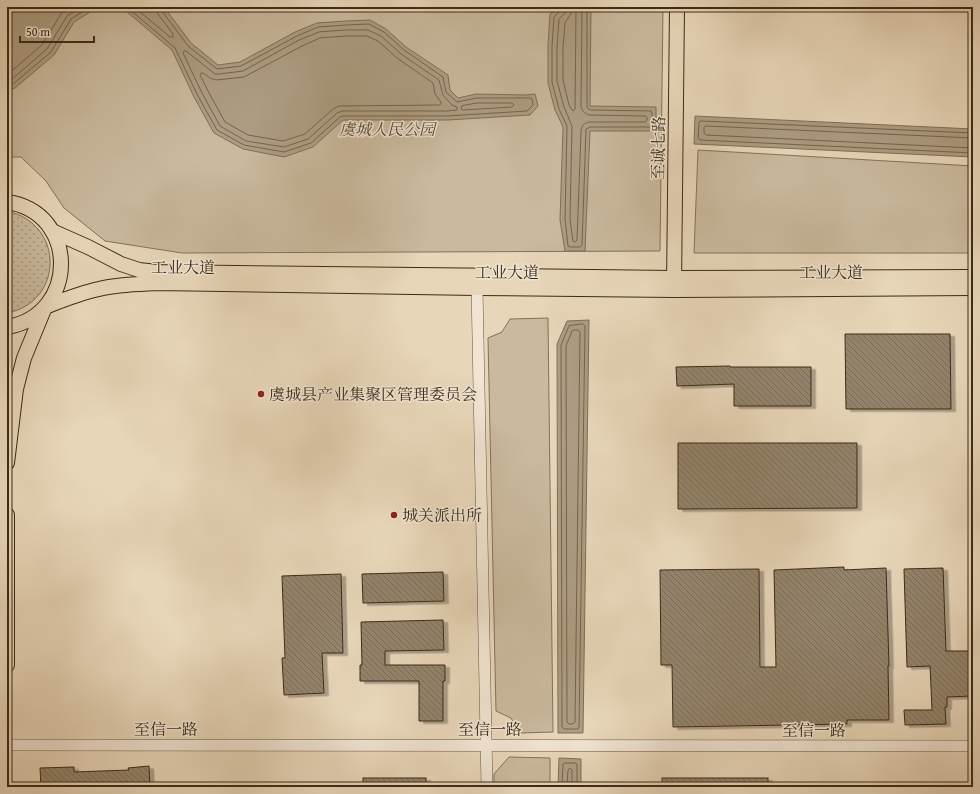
<svg xmlns="http://www.w3.org/2000/svg" width="980" height="794" font-family="'Gentium Book Plus','Noto Serif SC',serif">
<style>
.grass{fill:url(#grass-dots);stroke:#82725b}
.park{fill:#cab99e;stroke:#82725b}
.water{fill:#ad9c82;stroke:#7f6f58}
.lines{fill:none;stroke-linecap:round;stroke-linejoin:round}
.shore{stroke:#74644d;stroke-width:1}
.building{fill:url(#building-back-hatch);stroke:#3a2b18;filter:url(#shadow)}
.minor-casing{stroke:#665640;stroke-width:12}
.major-casing{stroke:#3a2b18;stroke-width:16}
.minor{stroke:#f0e4d2;stroke-width:11}
.major{stroke:#e8d6b9;stroke-width:14}
.poi-dot{fill:#8f2418;stroke:#f0e4d2;stroke-width:1.5}
.labels{text-anchor:middle;dominant-baseline:central;stroke-width:3;stroke-linejoin:round;paint-order:stroke}
.park-label{font-size:16px;font-style:italic;fill:#574733;stroke:#f0e4d2}
.street-label{font-size:16px;fill:#3a2b18;stroke:#f0e4d2}
.poi-label{font-size:16px;fill:#3a2b18;stroke:#f0e4d2;text-anchor:start}
</style>
<defs>
<pattern id="grass-dots" width="8" height="8" patternUnits="userSpaceOnUse"><rect width="8" height="8" fill="#cab99e"/><path d="M2 2h.1M6 6h.1" fill="none" stroke="#a59780" stroke-width="1.8" stroke-linecap="round"/></pattern>
<pattern id="building-back-hatch" width="6" height="6" patternUnits="userSpaceOnUse"><rect width="6" height="6" fill="#94846c"/><path d="M-1 5l2 2M0 0l6 6M5-1l2 2" fill="none" stroke="#7a6c58"/></pattern>
<filter id="shadow"><feDropShadow dx="4.5" dy="2.5" stdDeviation="0" flood-color="#0004"/></filter>
</defs>
<rect width="100%" height="100%" fill="#e8d6b9"/>
<filter id="stains"><feTurbulence type="fractalNoise" baseFrequency=".005" numOctaves="4"/><feColorMatrix values="0 0 0 0 .2 0 0 0 0 .09 0 0 0 0 .02 0 0 0 .5 -.17"/></filter>
<radialGradient id="worn" r=".72"><stop offset=".6" stop-color="#630" stop-opacity="0"/><stop offset="1" stop-color="#630" stop-opacity=".3"/></radialGradient>
<path class="grass" d="M7,211c58,13 57,91 0,102z"/>
<g class="park">
<polygon points="7,7 663,7 660,251 182,253 105,241 64,208 46,181 21,157 7,157"/>
<polygon points="698,150 973,166 973,253 694,253"/>
<polygon points="548,318 553,732 520,733 511,718 496,711 488,338 502,332 510,319"/>
<polygon points="509,757 550,758 550,787 494,787 494,774"/>
</g>
<g class="water">
<polygon points="7,7 98,7 74,22 54,55 15,88 7,91"/>
<polygon points="104,7 164,7 191,43 218,65 240,62 295,32 317,23 346,21 370,20 386,29 406,47 448,75 450,90 458,98 476,94 525,95 535,94 538,106 530,115 448,120 343,120 313,147 284,157 243,149 214,133 194,97 172,50 126,11"/>
<polygon points="560,7 591,7 590,106 656,107 656,131 590,131 585,251 565,251 560,220 563,127 555,110 548,83 548,46 550,14"/>
<polygon points="695,116 973,129 973,157 694,144"/>
<polygon points="589,320 583,733 558,733 557,344 567,321"/>
<polygon points="559,758 581,759 581,787 558,787"/>
</g>
<g class="lines">
<g class="shore">
<polyline points="124,7 128,8 175,48 198,96 217,130 244,145 284,152 311,143 340,117 343,116 447,116 527,111 533,105 532,99 530,98 476,98 457,102 446,92 443,77 404,50 384,32 369,24 346,25 318,27 297,36 241,66 217,69 188,46 162,11 161,7"/>
<polyline points="134,7 170,37 173,37 173,34 158,14 156,7"/>
<polyline points="561,7 560,11 554,17 552,47 552,82 559,109 567,126 565,219 568,246 570,247 580,247 582,245 586,129 590,127 650,127 652,125 652,113 651,111 591,110 587,108 587,7"/>
<path d="M566,7l-1,6 -6,6 -2,28v34l7,26 8,19 -2,93 3,22 2,1 2,-2 4,-108c0,-6 3,-9 8,-10h56l2,-2v-3l-2,-1 -56,-1c-5,-2 -8,-5 -8,-10l1,-98"/>
<polygon points="573,11 575,11 576,12 575,109 573,111 572,110 569,105 563,80 563,47 565,23"/>
<polygon points="346,30 368,30 381,36 401,54 439,80 443,95 452,105 457,107 457,110 447,111 342,111 337,113 308,139 284,147 246,141 220,126 202,93 183,53 184,51 186,51 215,74 219,74 243,71 299,40 319,32"/>
<polygon points="347,36 367,36 378,41 397,58 433,83 435,94 441,102 441,104 439,105 339,106 333,109 305,134 283,141 248,135 225,122 208,91 200,75 201,73 203,73 210,78 216,80 244,77 302,46 320,38"/>
<polyline points="7,75 42,45 61,14 69,7"/>
<polyline points="7,81 11,80 47,49 67,16 81,7"/>
<polyline points="7,87 13,84 51,52 71,19 90,7"/>
<polygon points="477,103 512,103 514,105 512,107 463,110 461,109 462,106"/>
<polyline points="973,133 701,121 699,122 698,138 700,140 973,153"/>
<polyline points="973,138 706,126 704,127 704,133 706,135 973,148"/>
<polygon points="583,324 585,326 579,727 578,729 564,729 562,727 561,345 569,326"/>
<polygon points="574,330 578,330 580,332 575,722 573,724 569,724 567,722 566,346 572,331"/>
<polyline points="562,787 563,764 565,763 575,763 577,764 577,787"/>
<polyline points="567,787 568,770 570,768 572,770 572,787"/>
</g>
</g>
<g class="building">
<polygon points="845,334 950,334 951,409 846,409"/>
<polygon points="730,366 730,367 811,367 811,406 734,406 734,384 677,386 676,367"/>
<polygon points="678,443 857,443 857,508 678,509"/>
<polygon points="844,567 844,570 886,568 889,666 888,666 889,720 847,720 847,724 673,727 672,665 661,665 660,570 759,569 760,667 776,667 774,570"/>
<polygon points="943,568 946,651 973,651 973,696 947,697 947,707 945,707 946,724 905,725 904,710 932,710 930,666 907,667 904,569"/>
<polygon points="443,572 444,601 363,603 362,574"/>
<polygon points="341,574 343,653 322,653 324,693 284,695 282,658 285,658 282,576"/>
<polygon points="443,620 444,650 385,651 385,665 445,665 445,681 443,681 443,721 419,721 419,681 360,681 360,665 362,665 361,622"/>
<polygon points="149,766 150,787 41,787 40,768 74,767 74,772 129,770 128,768"/>
<rect x="363" y="778" width="63" height="9"/>
<rect x="662" y="778" width="106" height="9"/>
</g>
<g class="lines">
<g class="minor-casing">
<g id="minor">
<polyline points="477,288 487,787"/>
<polyline points="7,745 973,746"/>
</g>
</g>
<g class="major-casing">
<g id="major">
<path d="M7,202c72,10 72,113 0,125"/>
<polyline points="52,231 88,247 121,264 139,270 157,272 674,278 973,277"/>
<polyline points="674,287 677,7"/>
<path d="M7,463l9,-74 8,-31 21,-51c18,-7 35,-14 54,-18 19,-5 40,-5 59,-6l319,5 197,2 299,-2"/>
<polyline points="7,515 7,665"/>
</g>
</g>
<use href="#minor" class="minor"/>
<use href="#major" class="major"/>
</g>
<g class="poi-dot">
<circle cx="261" cy="394" r="4"/>
<circle cx="394" cy="515" r="4"/>
</g>
<g class="labels">
<g class="park-label">
<text x="387" y="129">虞城人民公园</text>
</g>
<g class="street-label">
<text transform="translate(658 148) rotate(-89)">至诚七路</text>
<text x="183" y="267">工业大道</text>
<text x="507" y="272">工业大道</text>
<text x="831" y="272">工业大道</text>
<text x="166" y="729">至信一路</text>
<text x="490" y="729">至信一路</text>
<text x="814" y="730">至信一路</text>
</g>
<g class="poi-label">
<text x="269" y="394">虞城县产业集聚区管理委员会</text>
<text x="402" y="515">城关派出所</text>
</g>
</g>
<rect width="980" height="794" fill="none" stroke="#e8d6b9" stroke-width="24"/>
<rect x="8" y="8" width="964" height="778" fill="none" stroke="#3a2b18" stroke-width="2"/>
<rect x="12" y="12" width="956" height="770" fill="none" stroke="#3a2b18"/>
<path d="M20 36v6h74v-6" fill="none" stroke="#3a2b18" stroke-width="2"/>
<text x="26" y="36" font-size="12" fill="#3a2b18" stroke="#f0e4d2" stroke-width="3" paint-order="stroke">50 m</text>
<rect width="100%" height="100%" filter="url(#stains)"/>
<rect width="100%" height="100%" fill="url(#worn)"/>
</svg>
